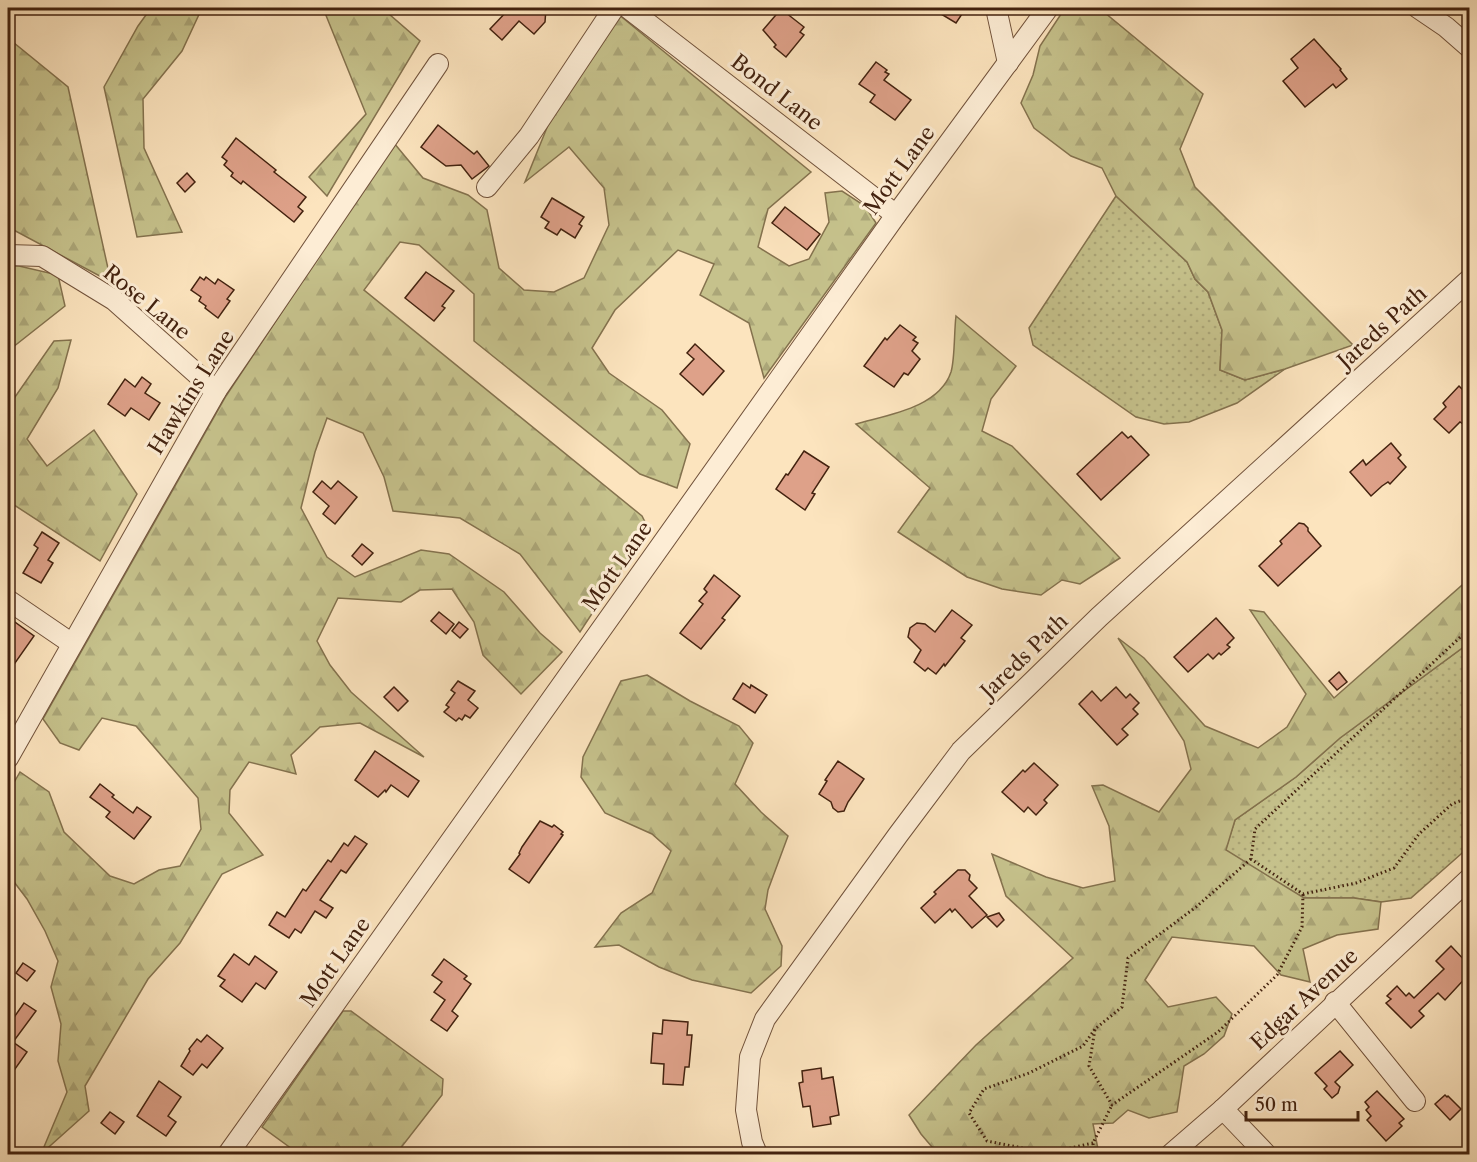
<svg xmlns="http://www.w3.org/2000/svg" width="1477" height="1162" font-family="'Libre Caslon Text',serif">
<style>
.grass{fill:url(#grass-dots);stroke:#84724e;stroke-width:1.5}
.forest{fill:url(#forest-firs);stroke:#84724e;stroke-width:1.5}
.building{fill:#dea189;stroke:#43220f;stroke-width:1.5}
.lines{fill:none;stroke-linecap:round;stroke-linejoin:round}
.minor-casing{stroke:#71523b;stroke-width:22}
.path{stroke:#43220f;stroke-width:3;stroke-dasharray:1.5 3;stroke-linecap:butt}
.minor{stroke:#fdedd5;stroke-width:20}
.labels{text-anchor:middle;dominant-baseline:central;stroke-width:6;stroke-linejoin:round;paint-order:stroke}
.street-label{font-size:21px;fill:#43220f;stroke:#fdedd5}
</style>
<defs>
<pattern id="grass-dots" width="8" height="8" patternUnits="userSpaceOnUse" patternTransform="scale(1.5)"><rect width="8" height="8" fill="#c6c28c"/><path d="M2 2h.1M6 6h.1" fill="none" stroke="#aba678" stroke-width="1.8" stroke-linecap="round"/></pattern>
<pattern id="forest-firs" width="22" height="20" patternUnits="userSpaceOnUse" patternTransform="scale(1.5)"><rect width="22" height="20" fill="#c6c28c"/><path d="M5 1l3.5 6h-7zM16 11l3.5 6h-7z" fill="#aba678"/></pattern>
</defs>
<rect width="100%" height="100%" fill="#fce4be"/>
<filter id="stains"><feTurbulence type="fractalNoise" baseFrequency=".00333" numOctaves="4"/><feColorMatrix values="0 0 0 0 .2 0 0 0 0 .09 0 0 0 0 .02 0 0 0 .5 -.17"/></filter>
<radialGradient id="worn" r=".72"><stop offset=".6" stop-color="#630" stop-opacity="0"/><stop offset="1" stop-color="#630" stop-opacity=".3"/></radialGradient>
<g class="grass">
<polygon points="1116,196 1187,262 1195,279 1208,292 1222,330 1220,370 1245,380 1285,369 1237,403 1189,422 1164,424 1136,417 1033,345 1029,328"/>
<polygon points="1469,643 1469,847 1411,898 1381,902 1354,898 1304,898 1225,851 1235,820 1296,777 1340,738"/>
</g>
<g class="forest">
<polygon points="151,8 202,8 182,51 143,99 144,148 182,232 137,237 104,87 138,26"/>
<polygon points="323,8 382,8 420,41 327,196 309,177 366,114"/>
<polygon points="1065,8 1099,8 1203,94 1180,149 1195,187 1353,345 1285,369 1245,380 1220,370 1222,330 1208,292 1195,279 1187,262 1116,196 1102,168 1071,156 1034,128 1021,103 1033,75 1040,46"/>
<polygon points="618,14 811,172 768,209 758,247 789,266 809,259 829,222 825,193 842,191 865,206 876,223 764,378 749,323 700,295 714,264 678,250 615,310 592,348 609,373 662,410 690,444 677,488 640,474 474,341 474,294 419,245 400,242 364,290 642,516 648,528 580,632 520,554 460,518 393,511 384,477 363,433 327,418 315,452 301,508 327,557 355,577 421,550 449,554 504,592 540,633 562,652 521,694 483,655 474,622 452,589 420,590 401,602 338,598 317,641 330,665 351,692 424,757 360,723 320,727 291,755 296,774 249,762 230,790 229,813 263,855 222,874 180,943 148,979 85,1086 89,1111 41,1154 67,1092 58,1061 61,1024 51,987 58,961 45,931 27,899 8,874 8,793 20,772 49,792 64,832 110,876 134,884 159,870 180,866 201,829 198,798 136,726 102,718 79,750 60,743 43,719 226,396 394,143 423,178 468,195 487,210 499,268 524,290 554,292 584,278 609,225 604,188 569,147 525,182 548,125"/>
<polygon points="8,38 68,87 111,282 8,227"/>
<polygon points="8,266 19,266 58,275 65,306 8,351"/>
<path d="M956,316l60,50 -25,33 -9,32 30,15 108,112 -40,26 -18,-4 -21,15 -39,-6 -35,-12 -69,-45 32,-44 -74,-64c31,-9 83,-16 95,-52 4,-13 3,-41 5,-56z"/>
<polygon points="71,340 58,388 27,439 47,466 94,430 137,494 100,561 8,501 8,407 54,341"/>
<polygon points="1469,579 1469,643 1340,738 1296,777 1235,820 1226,850 1304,898 1354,898 1381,902 1378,929 1337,935 1303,949 1310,982 1281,975 1254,946 1172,937 1145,980 1168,1007 1216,997 1232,1014 1224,1036 1204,1054 1184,1066 1177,1112 1149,1118 1128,1110 1113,1123 1093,1124 1099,1154 938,1154 921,1134 909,1115 976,1045 1073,958 1006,896 992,854 1046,877 1083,888 1115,881 1109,826 1092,786 1103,785 1159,812 1191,769 1184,741 1118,638 1144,658 1205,726 1258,748 1287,727 1306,694 1250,610 1264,612 1334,698"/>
<polygon points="647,675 690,701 739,726 753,743 735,784 761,812 788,836 768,890 765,909 782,946 781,966 751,993 692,980 659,967 619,945 595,947 621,913 652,893 671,851 652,834 605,813 581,777 583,757 621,681"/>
<polygon points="343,1011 351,1011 443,1079 442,1095 396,1154 299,1154 262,1127"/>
</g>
<g class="building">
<polygon points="518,8 546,8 545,22 534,34 519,21 502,40 490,29 509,9 513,13"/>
<polygon points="931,8 966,8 956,23"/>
<polygon points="781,9 804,27 800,32 804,35 786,57 774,47 776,45 763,30"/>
<polygon points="1314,39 1341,69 1340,70 1347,79 1336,88 1333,84 1305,107 1283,81 1298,68 1291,59"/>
<polygon points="876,62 887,70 885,72 889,74 884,80 911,100 895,120 870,102 875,95 859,84"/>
<polygon points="438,125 474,154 477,151 489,166 472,179 461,165 446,166 421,147"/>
<polygon points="236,138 276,170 274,172 306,197 298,207 303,211 294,222 243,181 241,184 231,176 233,173 224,165 227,161 222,157"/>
<polygon points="187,173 195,182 185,192 177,183"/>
<polygon points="552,198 584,217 579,224 582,226 575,238 561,229 557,235 545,228 549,222 541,217"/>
<polygon points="785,207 820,234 807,250 772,223"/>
<polygon points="426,272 454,291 442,306 445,308 434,321 405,298"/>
<polygon points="200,277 204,280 206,277 215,284 218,279 234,290 227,299 230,301 218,318 205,308 206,306 199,301 201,297 191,290"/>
<polygon points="900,325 916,337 913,340 918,343 912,351 920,359 908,375 904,373 894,387 864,366 885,338 887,340"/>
<polygon points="695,344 724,371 703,395 680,374 694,359 687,353"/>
<polygon points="142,377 151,384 145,393 160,403 149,420 131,408 125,416 108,404 125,379 135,387"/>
<polygon points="1459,386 1470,397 1470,417 1463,424 1460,422 1449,433 1434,419 1446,407 1443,403"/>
<polygon points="1122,432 1128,438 1131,436 1149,455 1101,500 1077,474"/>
<polygon points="1391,443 1401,455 1398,458 1406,467 1390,484 1388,482 1382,486 1371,496 1350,472 1363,460 1366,465"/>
<polygon points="804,451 829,467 812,493 815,494 805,510 776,489 786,474 788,475"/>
<polygon points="322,481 331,489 338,481 357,497 335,524 323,514 329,506 313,492"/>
<polygon points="1299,523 1304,524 1308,528 1308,531 1321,546 1278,586 1259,566 1282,544 1280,541"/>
<polygon points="42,532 59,543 48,560 53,563 41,583 23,573 38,548 34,545"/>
<polygon points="362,544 373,553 362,565 352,556"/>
<polygon points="714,575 740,596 722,618 725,620 701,649 680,633 703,604 699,601 707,592 704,589"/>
<polygon points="952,610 972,625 961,638 965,641 945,666 944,664 936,674 928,668 925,671 914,662 921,650 908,637 910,628 917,623 925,624 935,632"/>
<polygon points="439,612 454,624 446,634 431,621"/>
<polygon points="8,617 34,636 8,673"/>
<polygon points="1216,618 1234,638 1227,645 1230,647 1221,655 1219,653 1213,659 1208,654 1188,672 1174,657"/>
<polygon points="459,622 468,629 460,638 452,631"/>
<polygon points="1339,672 1347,682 1337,690 1329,681"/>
<polygon points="458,681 475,691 468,700 478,708 470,718 465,715 462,720 459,718 456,721 444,712 449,707 446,705 455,693 451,690"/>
<polygon points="743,683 750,688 751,685 767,695 755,713 733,699"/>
<polygon points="394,687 408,701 398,711 384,697"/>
<polygon points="1116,687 1126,698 1130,694 1139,703 1133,709 1138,714 1122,729 1128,735 1117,745 1079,704 1092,691 1101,701"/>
<polygon points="375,751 419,781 408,797 391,785 386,792 385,790 378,797 355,780"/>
<polygon points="838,761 864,779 848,802 844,811 838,812 833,808 831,802 819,794 827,781 825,780"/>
<polygon points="1034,763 1058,785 1044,800 1047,803 1036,815 1028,807 1024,812 1002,792 1023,770 1025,772"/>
<polygon points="100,784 114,795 112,797 133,813 137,807 151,817 134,839 106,817 110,812 90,797"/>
<polygon points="540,821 552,827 554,825 563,832 561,834 563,835 529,883 509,869 520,854 519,853 522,847"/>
<polygon points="355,836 367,844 346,873 341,870 320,900 333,908 326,918 315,911 301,933 295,929 289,938 269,925 277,912 285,917 303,889 306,891 328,860 331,862 344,843 348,846"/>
<polygon points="958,870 965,870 970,875 969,880 977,888 969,896 987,915 972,928 955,909 952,912 950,909 935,923 921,908 936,894 934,892"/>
<polygon points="999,913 1004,920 997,927 987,917"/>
<polygon points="1451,946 1470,966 1470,973 1445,1000 1438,993 1419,1011 1424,1016 1411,1028 1386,1003 1391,999 1387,996 1397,986 1406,996 1409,993 1414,998 1444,969 1436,961"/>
<polygon points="234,954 249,965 255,956 277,972 265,989 256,983 242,1002 220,986 225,980 218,976"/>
<polygon points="444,959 467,976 464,979 471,984 452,1011 458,1016 447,1031 431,1020 445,1000 434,992 442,982 432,975"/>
<polygon points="23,963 35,971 27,981 16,973"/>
<polygon points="24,1003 36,1011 13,1042 27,1052 8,1079 8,1026"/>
<polygon points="663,1020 688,1022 687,1035 692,1035 689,1067 685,1067 683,1085 663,1084 664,1064 651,1063 653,1033 662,1034"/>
<polygon points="207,1035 223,1048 207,1068 202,1064 193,1075 181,1066 190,1051 189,1049 197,1039 201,1042"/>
<polygon points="1340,1051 1353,1065 1335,1082 1340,1087 1338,1093 1332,1098 1324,1089 1327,1086 1315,1073"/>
<polygon points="821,1068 822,1079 833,1077 839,1115 830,1117 831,1124 813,1127 810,1106 803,1107 799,1083 803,1082 802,1071"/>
<polygon points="159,1081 181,1097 168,1116 176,1122 166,1136 137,1116"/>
<polygon points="1377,1091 1404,1119 1399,1123 1402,1126 1386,1141 1367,1120 1371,1116 1366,1110 1369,1107 1365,1102"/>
<polygon points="1445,1095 1447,1097 1448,1096 1461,1109 1450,1120 1435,1104"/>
<polygon points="110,1112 124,1122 115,1134 101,1123"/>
</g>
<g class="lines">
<g class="minor-casing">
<g id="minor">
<polyline points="628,8 896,215"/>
<polyline points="996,8 1008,63"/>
<polyline points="1418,8 1446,27 1470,48"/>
<polyline points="487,187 529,136 614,8"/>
<polyline points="8,255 42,256 114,300 216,391"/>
<polyline points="8,600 71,643"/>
<polyline points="8,758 216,391 438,64"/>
<polyline points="1335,1002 1415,1101"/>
<polyline points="1223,1109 1266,1154"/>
<polyline points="228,1154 896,215 1048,8"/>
<polyline points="757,1154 752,1142 746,1110 750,1057 765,1019 898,835 961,751 1099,617 1470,279"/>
<polyline points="1171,1154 1223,1109 1470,878"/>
</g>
</g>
<g class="path">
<polyline points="1470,628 1255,829 1251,859 1303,894 1356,883 1394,868 1419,834 1452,804 1470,797"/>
<polyline points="1251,859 1196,907 1128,958 1122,1007 1095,1029 1089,1066 1112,1105 1218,1032 1277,975 1302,927 1303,894"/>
<polyline points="1093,1143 1048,1153 987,1141 969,1113 984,1089 1029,1073 1083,1046 1095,1029"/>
<polyline points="1094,1154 1093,1143 1112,1105"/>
</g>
<use href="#minor" class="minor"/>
</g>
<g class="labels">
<g class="street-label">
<text transform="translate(777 92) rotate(38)">Bond Lane</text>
<text transform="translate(899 170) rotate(-54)">Mott Lane</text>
<text transform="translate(147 302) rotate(39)">Rose Lane</text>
<text transform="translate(1382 327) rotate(-42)">Jareds Path</text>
<text transform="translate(191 392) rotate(-58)">Hawkins Lane</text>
<text transform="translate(617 566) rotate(-55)">Mott Lane</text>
<text transform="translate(1024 656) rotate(-44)">Jareds Path</text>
<text transform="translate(335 962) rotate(-55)">Mott Lane</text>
<text transform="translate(1304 999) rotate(-43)">Edgar Avenue</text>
</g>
</g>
<rect width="1477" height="1162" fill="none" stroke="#fce4be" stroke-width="30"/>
<rect x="9" y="9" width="1459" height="1144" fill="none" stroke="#43220f" stroke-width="3"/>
<rect x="15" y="15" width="1447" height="1132" fill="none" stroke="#43220f" stroke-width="1.5"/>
<path d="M1246 1111v9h112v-9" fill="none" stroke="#43220f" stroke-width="3"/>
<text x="1255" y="1111" font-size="18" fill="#43220f" stroke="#fdedd5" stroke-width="4.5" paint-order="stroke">50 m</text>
<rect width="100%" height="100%" filter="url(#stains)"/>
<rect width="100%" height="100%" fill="url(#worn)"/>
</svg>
